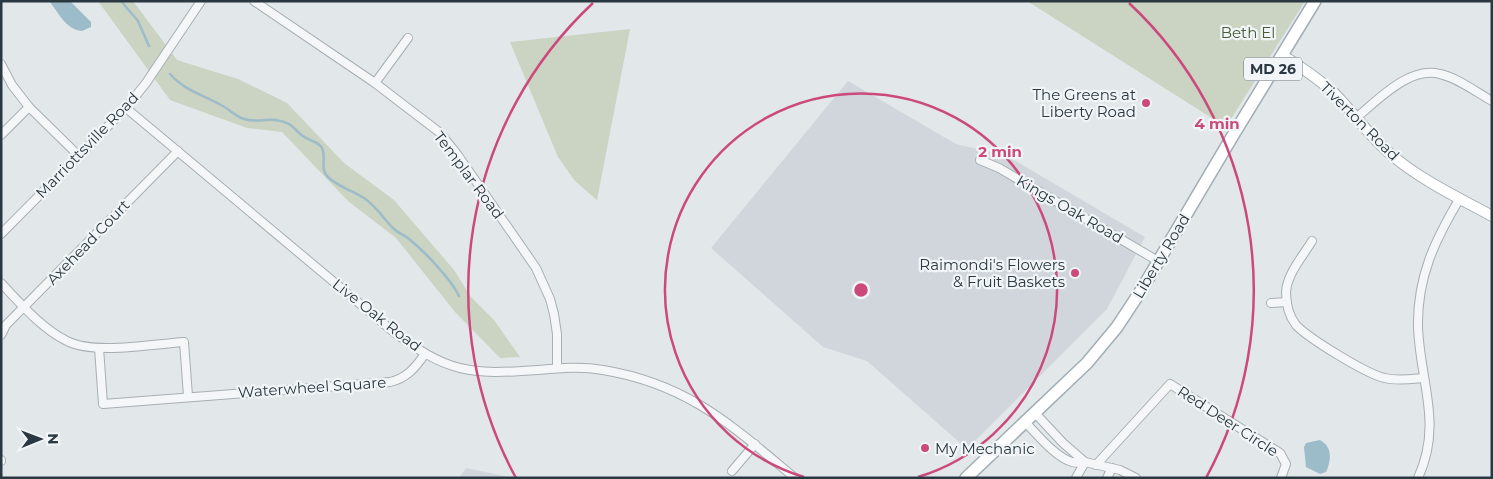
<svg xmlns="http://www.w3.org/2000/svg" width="1493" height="479" font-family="Montserrat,sans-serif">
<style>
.built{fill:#d0d6dc}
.green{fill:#cbd3c3}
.water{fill:#9dbcc9}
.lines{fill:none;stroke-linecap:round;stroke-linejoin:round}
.stream{stroke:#9dbcc9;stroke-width:2.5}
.street-casing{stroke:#a7afb4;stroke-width:10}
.secondary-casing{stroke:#a7afb4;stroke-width:12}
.primary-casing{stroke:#a1aeb5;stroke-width:14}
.street{stroke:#f4f6f8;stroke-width:8}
.secondary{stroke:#fff;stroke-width:10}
.primary{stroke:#fff;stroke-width:11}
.ring{fill:none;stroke:#cc4a7b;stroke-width:2.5}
.poi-dot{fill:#cc4a7b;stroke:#f1f5f7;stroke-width:2}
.labels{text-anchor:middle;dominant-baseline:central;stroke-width:4.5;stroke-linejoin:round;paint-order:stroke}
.shield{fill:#f1f5f7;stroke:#667178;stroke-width:1}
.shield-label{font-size:14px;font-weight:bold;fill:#2a3841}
.park-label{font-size:15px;fill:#475d38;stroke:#f1f5f7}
.poi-label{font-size:15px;fill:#2a3841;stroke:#f1f5f7;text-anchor:end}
.street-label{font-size:15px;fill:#2a3841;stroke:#f1f5f7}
.centre{fill:#cc4a7b;stroke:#f1f5f7;stroke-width:2.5}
.ring-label{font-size:15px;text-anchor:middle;font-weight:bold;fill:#cc4a7b;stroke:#f1f5f7;stroke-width:4.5;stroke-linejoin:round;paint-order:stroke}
</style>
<rect width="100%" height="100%" fill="#e2e7ea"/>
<g class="built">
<polygon points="848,81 956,144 1007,156 1145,237 1107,309 967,449 867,361 823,347 711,248"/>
<polygon points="466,468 514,478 459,478"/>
</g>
<g class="green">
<polygon points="98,1 133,1 177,60 238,79 287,103 344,163 394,200 454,270 471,297 494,320 520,357 500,358 455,312 396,238 348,201 282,132 247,128 170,100"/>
<polygon points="1027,1 1305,1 1226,127"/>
<polygon points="630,29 597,200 575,181 558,157 510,42"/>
</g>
<g class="water">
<path d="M49,1h21l21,21v5l-9,4c-17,-2 -23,-18 -33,-30z"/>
<path d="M1320,440c13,7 11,21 6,32l-6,2 -14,-7 -2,-20 2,-4z"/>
</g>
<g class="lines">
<g class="stream">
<polyline points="121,1 138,21 149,46"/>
<path d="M170,74c14,16 33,21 51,31 8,4 15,12 23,14 15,5 28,-4 45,5 5,3 9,9 14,12 6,5 15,5 19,12 5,10 -3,20 6,29 10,10 24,13 36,21 12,8 19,20 29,30 5,5 11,7 16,11 15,12 42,40 50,57"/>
</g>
<g class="street-casing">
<g id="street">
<polyline points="254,1 375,83 439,132 457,154 536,268 550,299 554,314 557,334 557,368"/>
<polyline points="1,64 12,85 29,107 79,156"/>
<polyline points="375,83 408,38"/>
<path d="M126,108l264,221c57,44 79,46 148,41 22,-2 43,-4 65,0 85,14 128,55 192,108"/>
<path d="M1356,118c22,-18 53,-52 84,-44 18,4 36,18 52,27"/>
<polyline points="1,135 29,107"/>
<polyline points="980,160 999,168 1158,261"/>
<polyline points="1,234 126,108 146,83 201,1"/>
<path d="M1312,241c-9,15 -25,33 -26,51 0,11 3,24 10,33 12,13 72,50 89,53 12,3 26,1 38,0"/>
<path d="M1,283c20,21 40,45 66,58 27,14 86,3 117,1l4,54"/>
<polyline points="1271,303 1287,302"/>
<polyline points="1,335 6,325 178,151"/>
<path d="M99,348l4,56 287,-22c17,-4 25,-14 35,-28"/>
<path d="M1025,422c12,12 31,36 47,40 4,1 9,1 13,0l-22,-19 -28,-30"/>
<polyline points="1,460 1,461"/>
<polyline points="1096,465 1170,384 1280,453 1286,464 1281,478"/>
<polyline points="732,471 755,444"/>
<polyline points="1076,478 1085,462 1120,470 1136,478"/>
<polyline points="1107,478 1112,468"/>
<path d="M1418,478c25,-54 2,-96 0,-151 -1,-50 17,-87 42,-129"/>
</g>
</g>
<g class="secondary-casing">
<path id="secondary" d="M1282,55c19,12 36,23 52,38 21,21 37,46 60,64 29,24 65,41 98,59"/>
</g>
<g class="primary-casing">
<polyline id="primary" points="966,478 1087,363 1117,327 1142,289 1232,137 1315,1"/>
</g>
<use href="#street" class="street"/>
<use href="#secondary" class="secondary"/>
<use href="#primary" class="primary"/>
</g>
<g class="ring">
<path d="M804 477A196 196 0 1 1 918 477"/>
<path d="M516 478A393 393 0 0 1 593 3M1129 3A393 393 0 0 1 1206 478"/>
</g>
<g class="poi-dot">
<circle cx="1146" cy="103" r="5"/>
<circle cx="1075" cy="273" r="5"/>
<circle cx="925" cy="448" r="5"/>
</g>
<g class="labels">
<rect class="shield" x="1244" y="57.5" width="58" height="23" rx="4"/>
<g class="shield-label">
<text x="1273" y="69">MD 26</text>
</g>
<g class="park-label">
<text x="1248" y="32">Beth El</text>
</g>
<g class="poi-label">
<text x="1136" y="94">The Greens at<tspan x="1136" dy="17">Liberty Road</tspan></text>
<text x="1065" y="264">Raimondi's Flowers<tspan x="1065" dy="17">&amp; Fruit Baskets</tspan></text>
<text x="935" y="448" text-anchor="start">My Mechanic</text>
</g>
<g class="street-label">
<text transform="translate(1360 121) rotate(45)">Tiverton Road</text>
<text transform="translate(87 145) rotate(-46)">Marriottsville Road</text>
<text transform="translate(469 175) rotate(53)">Templar Road</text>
<text transform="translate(1070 209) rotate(30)">Kings Oak Road</text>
<text transform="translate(88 242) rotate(-46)">Axehead Court</text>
<text transform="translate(1161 256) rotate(-59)">Liberty Road</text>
<text transform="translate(377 315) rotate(38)">Live Oak Road</text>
<text transform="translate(312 387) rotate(-4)">Waterwheel Square</text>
<text transform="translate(1228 421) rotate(33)">Red Deer Circle</text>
</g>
</g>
<circle cx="861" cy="290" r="8" class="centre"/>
<g class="ring-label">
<text x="1217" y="129">4 min</text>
<text x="1000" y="157">2 min</text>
</g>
<rect width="1493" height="479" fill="none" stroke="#2a3841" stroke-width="5"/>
<g transform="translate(40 439) rotate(89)" stroke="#f1f5f7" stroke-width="4" paint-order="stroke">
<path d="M0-4L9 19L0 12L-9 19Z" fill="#2a3841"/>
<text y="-8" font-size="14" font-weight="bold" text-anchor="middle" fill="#2a3841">N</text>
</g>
</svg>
